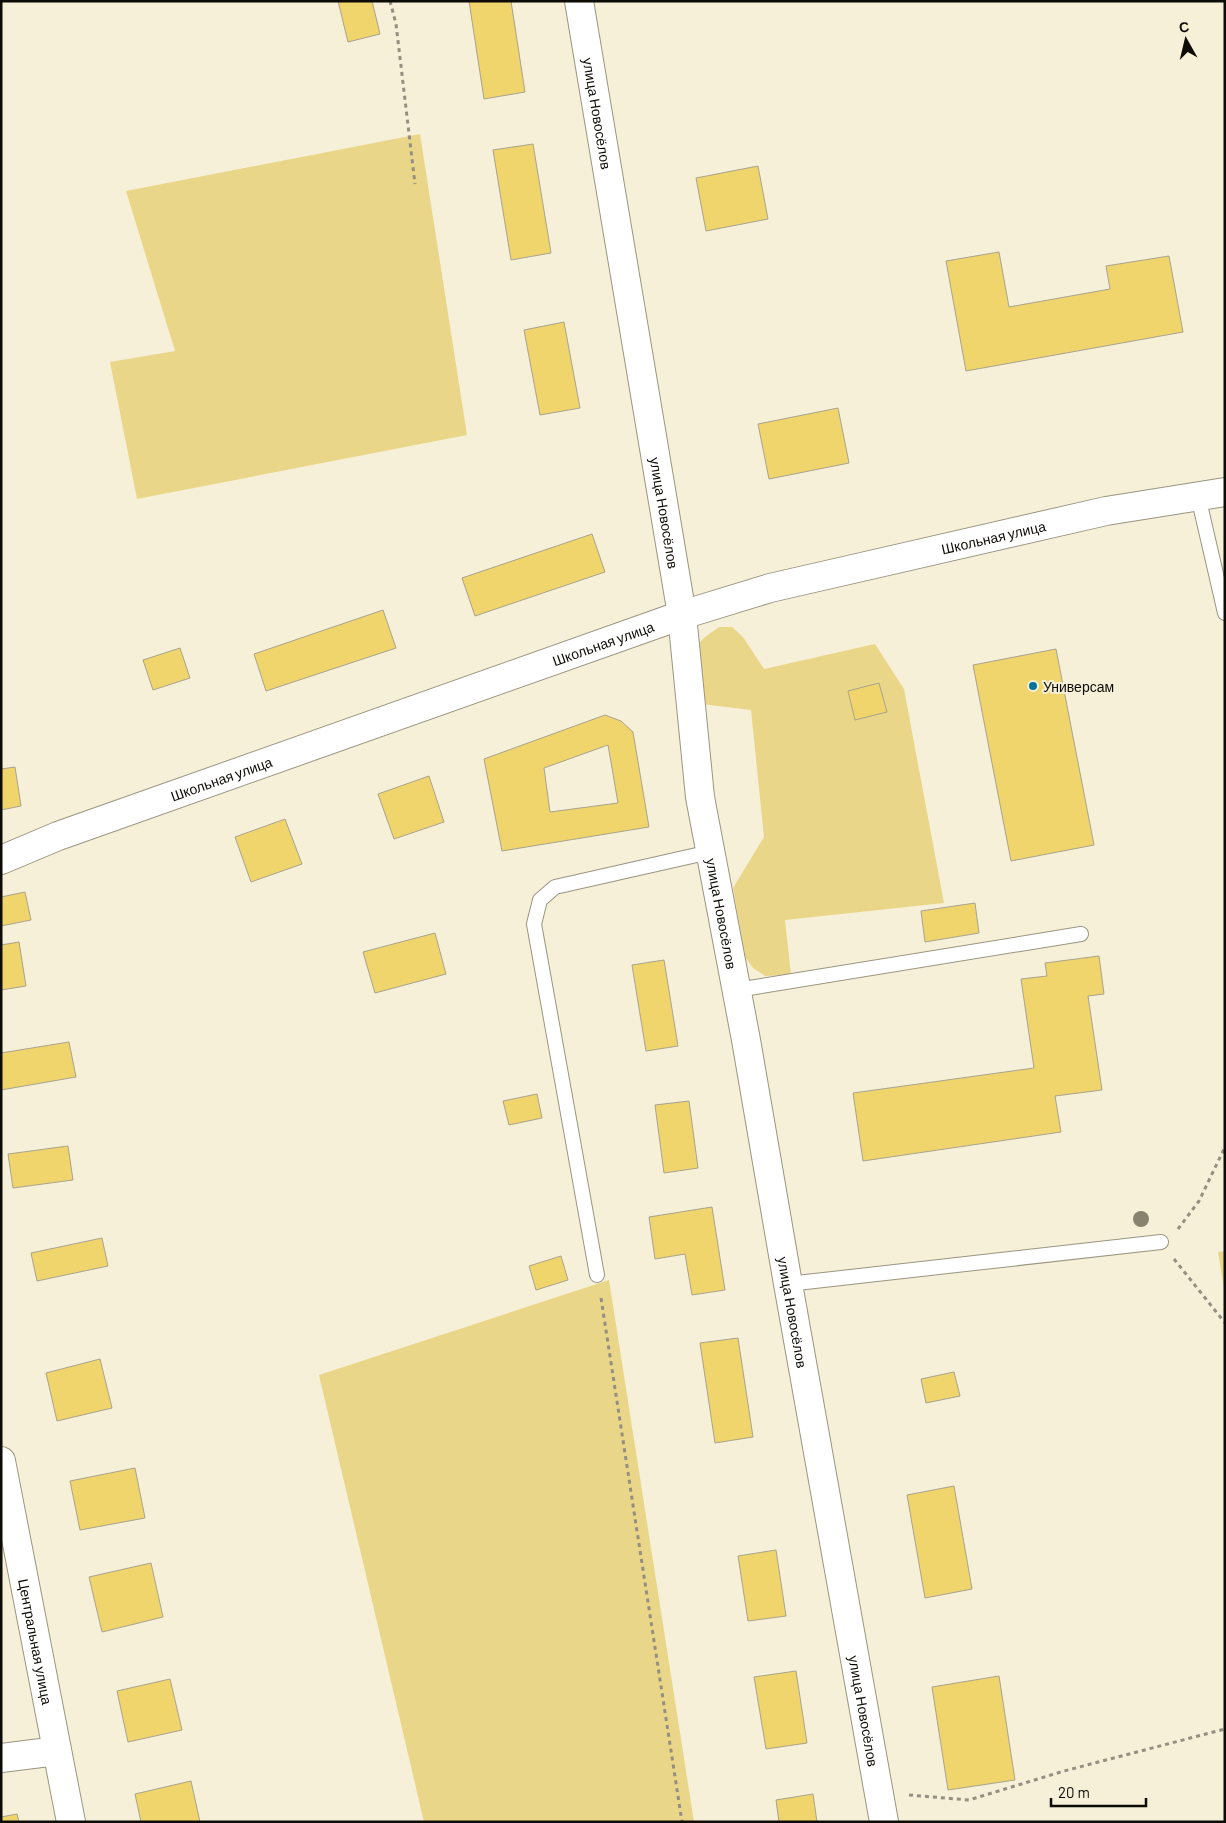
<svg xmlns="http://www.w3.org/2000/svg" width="1226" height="1823" font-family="Barlow,sans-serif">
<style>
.green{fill:#ead689}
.building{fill:#efd56b;stroke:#a9a38e;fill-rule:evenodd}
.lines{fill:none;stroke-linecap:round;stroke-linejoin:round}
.lane-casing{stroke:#9a9580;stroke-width:16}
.street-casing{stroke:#9a9580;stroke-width:30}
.path{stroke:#948f80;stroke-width:3;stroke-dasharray:4 4;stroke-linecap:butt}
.lane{stroke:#fff;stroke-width:14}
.street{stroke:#fff;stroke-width:28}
.tree{fill:#88836e}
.poi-dot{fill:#03729d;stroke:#f6f0d9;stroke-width:2}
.labels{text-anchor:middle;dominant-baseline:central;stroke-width:4;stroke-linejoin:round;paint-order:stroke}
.street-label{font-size:14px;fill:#0d0b05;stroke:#f6f0d9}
.poi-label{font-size:14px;fill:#0d0b05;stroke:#f6f0d9;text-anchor:start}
</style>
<rect width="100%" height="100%" fill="#f6f0d9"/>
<g class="green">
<polygon points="420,134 467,435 137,499 110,362 175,351 126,191"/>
<polygon points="719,627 732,627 743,637 764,669 875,644 904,689 944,903 785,920 791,975 765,976 753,968 745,957 733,888 764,837 751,710 702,704 697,645 705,637"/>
<polygon points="1225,1251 1225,1294 1218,1252"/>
<polygon points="609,1280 694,1822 424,1822 319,1375"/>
</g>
<g class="building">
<polygon points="338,1 372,1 380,34 348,42"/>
<polygon points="469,1 511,1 525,92 484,99"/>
<polygon points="533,144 551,253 511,260 493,150"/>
<polygon points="758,166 768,219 706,231 696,178"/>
<polygon points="999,252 1009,307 1110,289 1106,266 1169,256 1183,332 966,371 946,261"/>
<polygon points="564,322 580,408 540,415 524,330"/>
<polygon points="838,408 849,463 769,479 758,424"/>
<polygon points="592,534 605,572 475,616 462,578"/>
<polygon points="383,610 396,648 266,691 254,654"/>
<polygon points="180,648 190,678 153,690 143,660"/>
<polygon points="1056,649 1094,845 1011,861 973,665"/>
<polygon points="879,683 887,712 855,720 848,691"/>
<path d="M605,715l16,6 12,11 16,95 -147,24 -18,-92zM608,745l10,58 -68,9 -6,-44z"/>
<polygon points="15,767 21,806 1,810 1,769"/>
<polygon points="429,776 444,822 394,839 378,794"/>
<polygon points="285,819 302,864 251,882 235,837"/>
<polygon points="25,892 31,920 1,926 1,897"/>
<polygon points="975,903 979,933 925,942 921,911"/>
<polygon points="435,933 446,974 375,993 363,952"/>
<polygon points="19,942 26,986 1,990 1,945"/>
<polygon points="1099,956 1104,994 1088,996 1102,1090 1055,1096 1061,1132 863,1161 853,1093 1034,1068 1021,979 1047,976 1045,963"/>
<polygon points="664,960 678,1046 646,1051 632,965"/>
<polygon points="69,1042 76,1077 1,1090 1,1053"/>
<polygon points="537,1094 542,1118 509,1125 503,1101"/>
<polygon points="689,1101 698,1168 664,1173 655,1105"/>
<polygon points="68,1146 73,1180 13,1188 8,1154"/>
<polygon points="712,1207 725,1290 692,1295 685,1254 655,1259 649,1217"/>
<polygon points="102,1238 108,1266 37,1281 31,1253"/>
<polygon points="561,1256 568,1280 536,1290 529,1266"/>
<polygon points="738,1338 753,1437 715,1443 700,1343"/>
<polygon points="100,1359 112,1408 57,1421 46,1373"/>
<polygon points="954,1372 960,1396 926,1403 921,1379"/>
<polygon points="135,1468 145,1518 80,1530 70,1481"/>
<polygon points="954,1486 972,1589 925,1598 907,1495"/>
<polygon points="776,1550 786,1616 748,1621 738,1556"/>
<polygon points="151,1563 163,1617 102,1632 89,1577"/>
<polygon points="796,1671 807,1743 766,1749 754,1677"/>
<polygon points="999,1676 1015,1780 948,1790 932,1687"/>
<polygon points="170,1679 182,1730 128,1742 117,1691"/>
<polygon points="191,1781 200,1822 141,1822 135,1794"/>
<polygon points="813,1794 817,1822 779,1822 776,1800"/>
<polygon points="17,1814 19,1822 1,1822 1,1817"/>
</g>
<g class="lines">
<g class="lane-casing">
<g id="lane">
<polyline points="1198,496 1225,613"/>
<polyline points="737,990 1081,934"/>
<polyline points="597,1275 534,924 540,900 555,887 710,852"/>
<polyline points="788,1284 1161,1242"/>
</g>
</g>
<g class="street-casing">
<g id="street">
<path id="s1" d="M579,1l103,614 18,182 46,243 42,244 96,538"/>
<path id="s2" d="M1,860l57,-24 624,-221 88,-27 336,-77 119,-19"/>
<path id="s3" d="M1,1461l70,361"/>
<polyline points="1,1758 57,1751"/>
</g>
</g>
<g class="path">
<polyline points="390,1 396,24 415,184"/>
<polyline points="1178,1229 1199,1201 1225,1147"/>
<polyline points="1174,1259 1225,1323"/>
<polyline points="601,1298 682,1822"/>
<polyline points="909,1795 969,1800 1064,1771 1225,1729"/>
</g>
<use href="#lane" class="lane"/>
<use href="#street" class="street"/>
</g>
<circle class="tree" cx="1141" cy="1219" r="8"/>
<circle class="poi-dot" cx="1033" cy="686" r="5"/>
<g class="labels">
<g class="street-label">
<text stroke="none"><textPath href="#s1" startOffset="114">улица Новосёлов</textPath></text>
<text stroke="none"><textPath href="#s1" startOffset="519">улица Новосёлов</textPath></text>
<text stroke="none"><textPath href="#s2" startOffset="1045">Школьная улица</textPath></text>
<text stroke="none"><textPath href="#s2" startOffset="640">Школьная улица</textPath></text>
<text stroke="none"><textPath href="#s2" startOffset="235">Школьная улица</textPath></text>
<text stroke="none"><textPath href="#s1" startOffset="924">улица Новосёлов</textPath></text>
<text stroke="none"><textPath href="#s1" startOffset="1329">улица Новосёлов</textPath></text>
<text stroke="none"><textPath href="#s3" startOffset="184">Центральная улица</textPath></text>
<text stroke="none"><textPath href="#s1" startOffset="1734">улица Новосёлов</textPath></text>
</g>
<g class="poi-label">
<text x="1043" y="686">Универсам</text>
</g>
</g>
<rect width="1226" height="1823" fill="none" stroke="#0d0b05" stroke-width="5"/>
<g transform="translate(1186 40) rotate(352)" stroke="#f6f0d9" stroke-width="4" paint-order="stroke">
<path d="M0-4L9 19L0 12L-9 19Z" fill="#0d0b05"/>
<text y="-8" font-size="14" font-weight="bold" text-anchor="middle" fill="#0d0b05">С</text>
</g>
<path d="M1051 1798v8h95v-8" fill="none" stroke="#0d0b05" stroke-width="2.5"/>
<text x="1058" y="1798" font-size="15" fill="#0d0b05" stroke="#f6f0d9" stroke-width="4" paint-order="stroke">20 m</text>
</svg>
